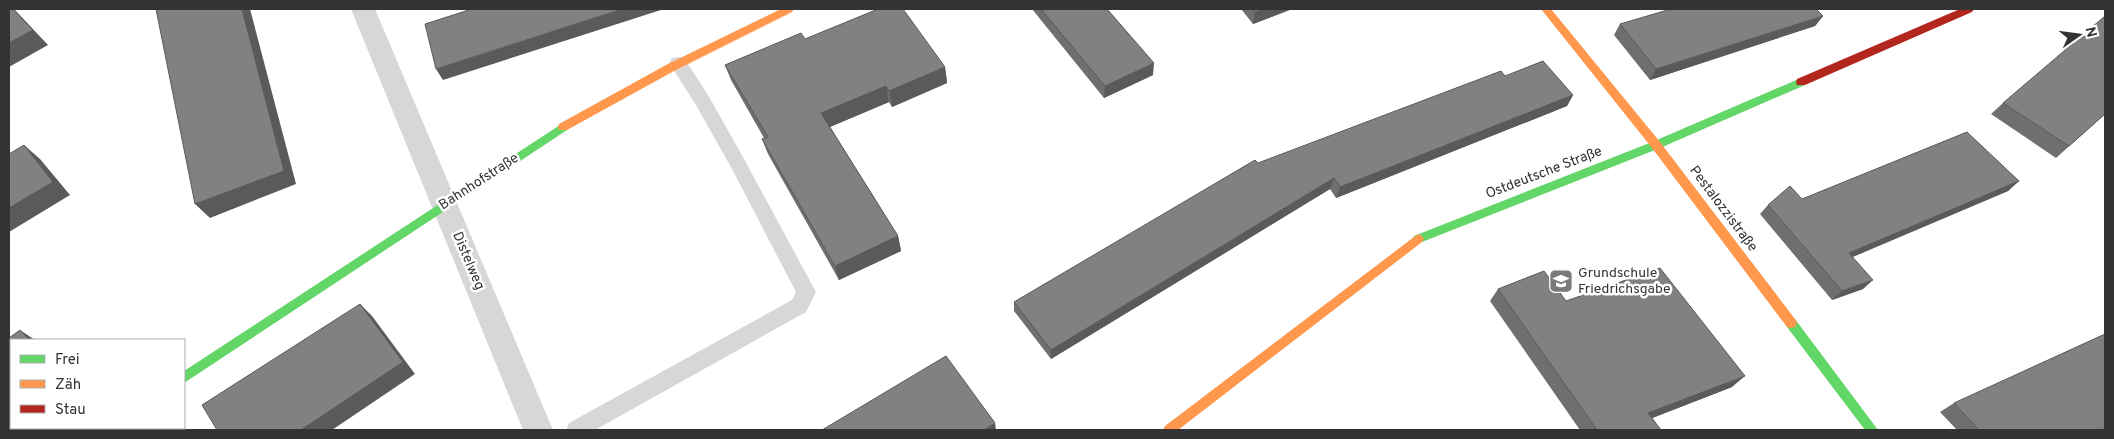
<svg xmlns="http://www.w3.org/2000/svg" width="2114" height="439" font-family="Overpass,sans-serif">
<style>
.lines{fill:none;stroke-linecap:round;stroke-linejoin:round}
.lane{fill:#d7d7d7;fill-rule:evenodd}
.street{fill:#d7d7d7;fill-rule:evenodd}
.fast{fill:#63d668;fill-rule:evenodd}
.slow{fill:#ff974d;fill-rule:evenodd}
.jam{fill:#b3261e;fill-rule:evenodd}
.wall{fill:#6f6f6f}
.shaded-wall{fill:#5a5a5a}
.building{fill:#818181;stroke:#5a5a5a}
.labels{text-anchor:middle;dominant-baseline:central;stroke-width:5;stroke-linejoin:round;paint-order:stroke}
.street-label{font-size:14px;fill:#333;stroke:#fff}
.poi-label{font-size:14px;fill:#333;stroke:#fff;text-anchor:start}
</style>
<rect width="100%" height="100%" fill="#fff"/>
<g class="lines">
<polygon class="lane" points="678,57 684,58 708,95 744,159 816,292 806,312 595,430 566,430 569,423 792,300 796,292 732,169 696,105 669,63 672,58"/>
<g class="street">
<polygon points="351,9 375,9 553,430 523,430"/>
<polygon points="97,428 130,428 129,430 96,430"/>
</g>
<g class="fast">
<polygon points="1801,78 1805,79 1806,82 1805,85 1660,148 1422,242 1414,242 1412,239 1414,236 1652,142"/>
<polygon points="563,123 568,127 567,130 184,383 184,371"/>
<polygon points="1791,318 1795,319 1878,430 1865,430 1787,327 1785,323 1787,319"/>
</g>
<g class="slow">
<polygon points="781,9 794,9 792,12 674,71 567,130 559,130 558,127 559,124 666,65"/>
<polygon points="1541,9 1551,9 1660,142 1795,319 1797,323 1795,327 1791,328 1787,327 1652,148"/>
<polygon points="1418,234 1422,236 1424,239 1422,242 1178,430 1163,430 1165,426"/>
</g>
<polygon class="jam" points="1960,9 1974,9 1972,12 1805,85 1797,85 1796,82 1797,79"/>
</g>
<g class="wall">
<polygon points="1032,9 1107,9 1153,75 1104,98"/>
<polygon points="1241,9 1292,9 1253,24"/>
<polygon points="1823,16 1815,26 1650,80 1614,35 1620,24"/>
<polygon points="805,39 945,67 947,83 892,107 889,102 830,127 898,236 901,251 839,280 768,154 762,139 764,138 731,80 725,65"/>
<polygon points="1505,76 1573,95 1567,106 1336,198 1330,189 1051,359 1014,311 1014,302"/>
<polygon points="2003,103 2105,114 2056,158 1991,114"/>
<polygon points="2019,181 2008,191 1853,257 1863,289 1832,300 1760,214 1768,205 1802,199"/>
<polygon points="1498,289 1732,387 1652,418 1661,430 1580,430 1490,301"/>
<polygon points="1954,403 2103,430 1957,430 1940,412"/>
</g>
<g class="shaded-wall">
<polygon points="13,9 14,9 48,45 9,67 9,43"/>
<polygon points="242,9 250,9 296,184 210,218 195,204"/>
<polygon points="622,9 664,9 443,80 436,69"/>
<polygon points="1264,9 1292,9 1253,24 1255,12"/>
<polygon points="1823,16 1815,26 1650,80 1656,69"/>
<polygon points="1154,63 1153,75 1104,98 1105,86"/>
<polygon points="945,67 947,83 892,107 889,91"/>
<polygon points="886,86 889,102 825,129 821,113"/>
<polygon points="1573,95 1567,106 1336,198 1340,187"/>
<polygon points="24,145 40,159 70,195 9,232 9,208"/>
<polygon points="1334,178 1330,189 1051,359 1051,350"/>
<polygon points="2019,181 2008,191 1840,262 1849,253"/>
<polygon points="898,236 901,251 839,280 835,266"/>
<polygon points="1873,280 1863,289 1832,300 1842,291"/>
<polygon points="360,304 372,316 415,374 332,430 301,430"/>
<polygon points="20,330 35,340 29,340"/>
<polygon points="1745,376 1732,387 1637,424 1648,413"/>
<polygon points="11,396 11,416 9,418 9,398"/>
<polygon points="995,423 996,430 984,430"/>
</g>
<g class="building">
<polygon points="9,9 13,9 33,30 9,43"/>
<polygon points="156,9 242,9 284,171 195,204"/>
<polygon points="472,9 622,9 436,69 425,24"/>
<polygon points="878,9 903,9 945,67 889,91 886,86 821,113 898,236 835,266 762,139 768,137 725,65 801,33 805,39"/>
<polygon points="1041,9 1107,9 1154,63 1105,86"/>
<polygon points="1253,9 1264,9 1255,12"/>
<polygon points="1671,9 1816,9 1823,16 1656,69 1620,24"/>
<polygon points="2105,16 2105,114 2069,146 2003,103"/>
<polygon points="1543,61 1573,95 1340,187 1334,178 1051,350 1014,302 1255,160 1258,163 1501,71 1505,76"/>
<polygon points="1967,132 2019,181 1849,253 1873,280 1842,291 1768,205 1790,186 1802,199"/>
<polygon points="24,145 53,182 9,208 9,154"/>
<polygon points="1660,268 1745,376 1648,413 1661,430 1597,430 1498,289 1544,271 1566,301"/>
<polygon points="360,304 403,362 301,430 217,430 202,405"/>
<polygon points="20,330 29,340 11,340 11,396 9,398 9,338"/>
<polygon points="2105,334 2105,428 2101,430 1979,430 1954,403"/>
<polygon points="946,356 995,423 984,430 822,430"/>
</g>
<defs>
<g id="school-square" transform="scale(1.25)"><rect x="-9" y="-9" width="18" height="18" rx="4" fill="#7a7a7a" stroke="#fff"/><path d="M0-5L7-2L0 1L-7-2ZM-4 1L0 2.5L4 1V4Q0 6-4 4Z" fill="#fff"/></g>
</defs>
<g fill-rule="evenodd">
<use href="#school-square" x="1561" y="281"/>
</g>
<g class="labels">
<g class="street-label">
<text transform="translate(1544 173) rotate(-21)">Ostdeutsche Straße</text>
<text transform="translate(479 182) rotate(-33)">Bahnhofstraße</text>
<text transform="translate(1723 209) rotate(53)">Pestalozzistraße</text>
<text transform="translate(468 261) rotate(67)">Distelweg</text>
</g>
<g class="poi-label">
<text x="1578" y="273">Grundschule<tspan x="1578" dy="16">Friedrichsgabe</tspan></text>
</g>
</g>
<rect width="2114" height="439" fill="none" stroke="#333333" stroke-width="20"/>
<rect x="10" y="339" width="175" height="90" fill="#ffffff" stroke="#adadad"/>
<rect x="20" y="355" width="25" height="8" fill="#63d668" stroke="#adadad"/>
<text x="55" y="364" font-size="15" fill="#333333">Frei</text>
<rect x="20" y="380" width="25" height="8" fill="#ff974d" stroke="#adadad"/>
<text x="55" y="389" font-size="15" fill="#333333">Zäh</text>
<rect x="20" y="405" width="25" height="8" fill="#b3261e" stroke="#adadad"/>
<text x="55" y="414" font-size="15" fill="#333333">Stau</text>
<g transform="translate(2079 35) rotate(76)" stroke="#ffffff" stroke-width="4" paint-order="stroke">
<path d="M0-4L9 19L0 12L-9 19Z" fill="#333333"/>
<text y="-8" font-size="14" font-weight="bold" text-anchor="middle" fill="#333333">N</text>
</g>
</svg>
